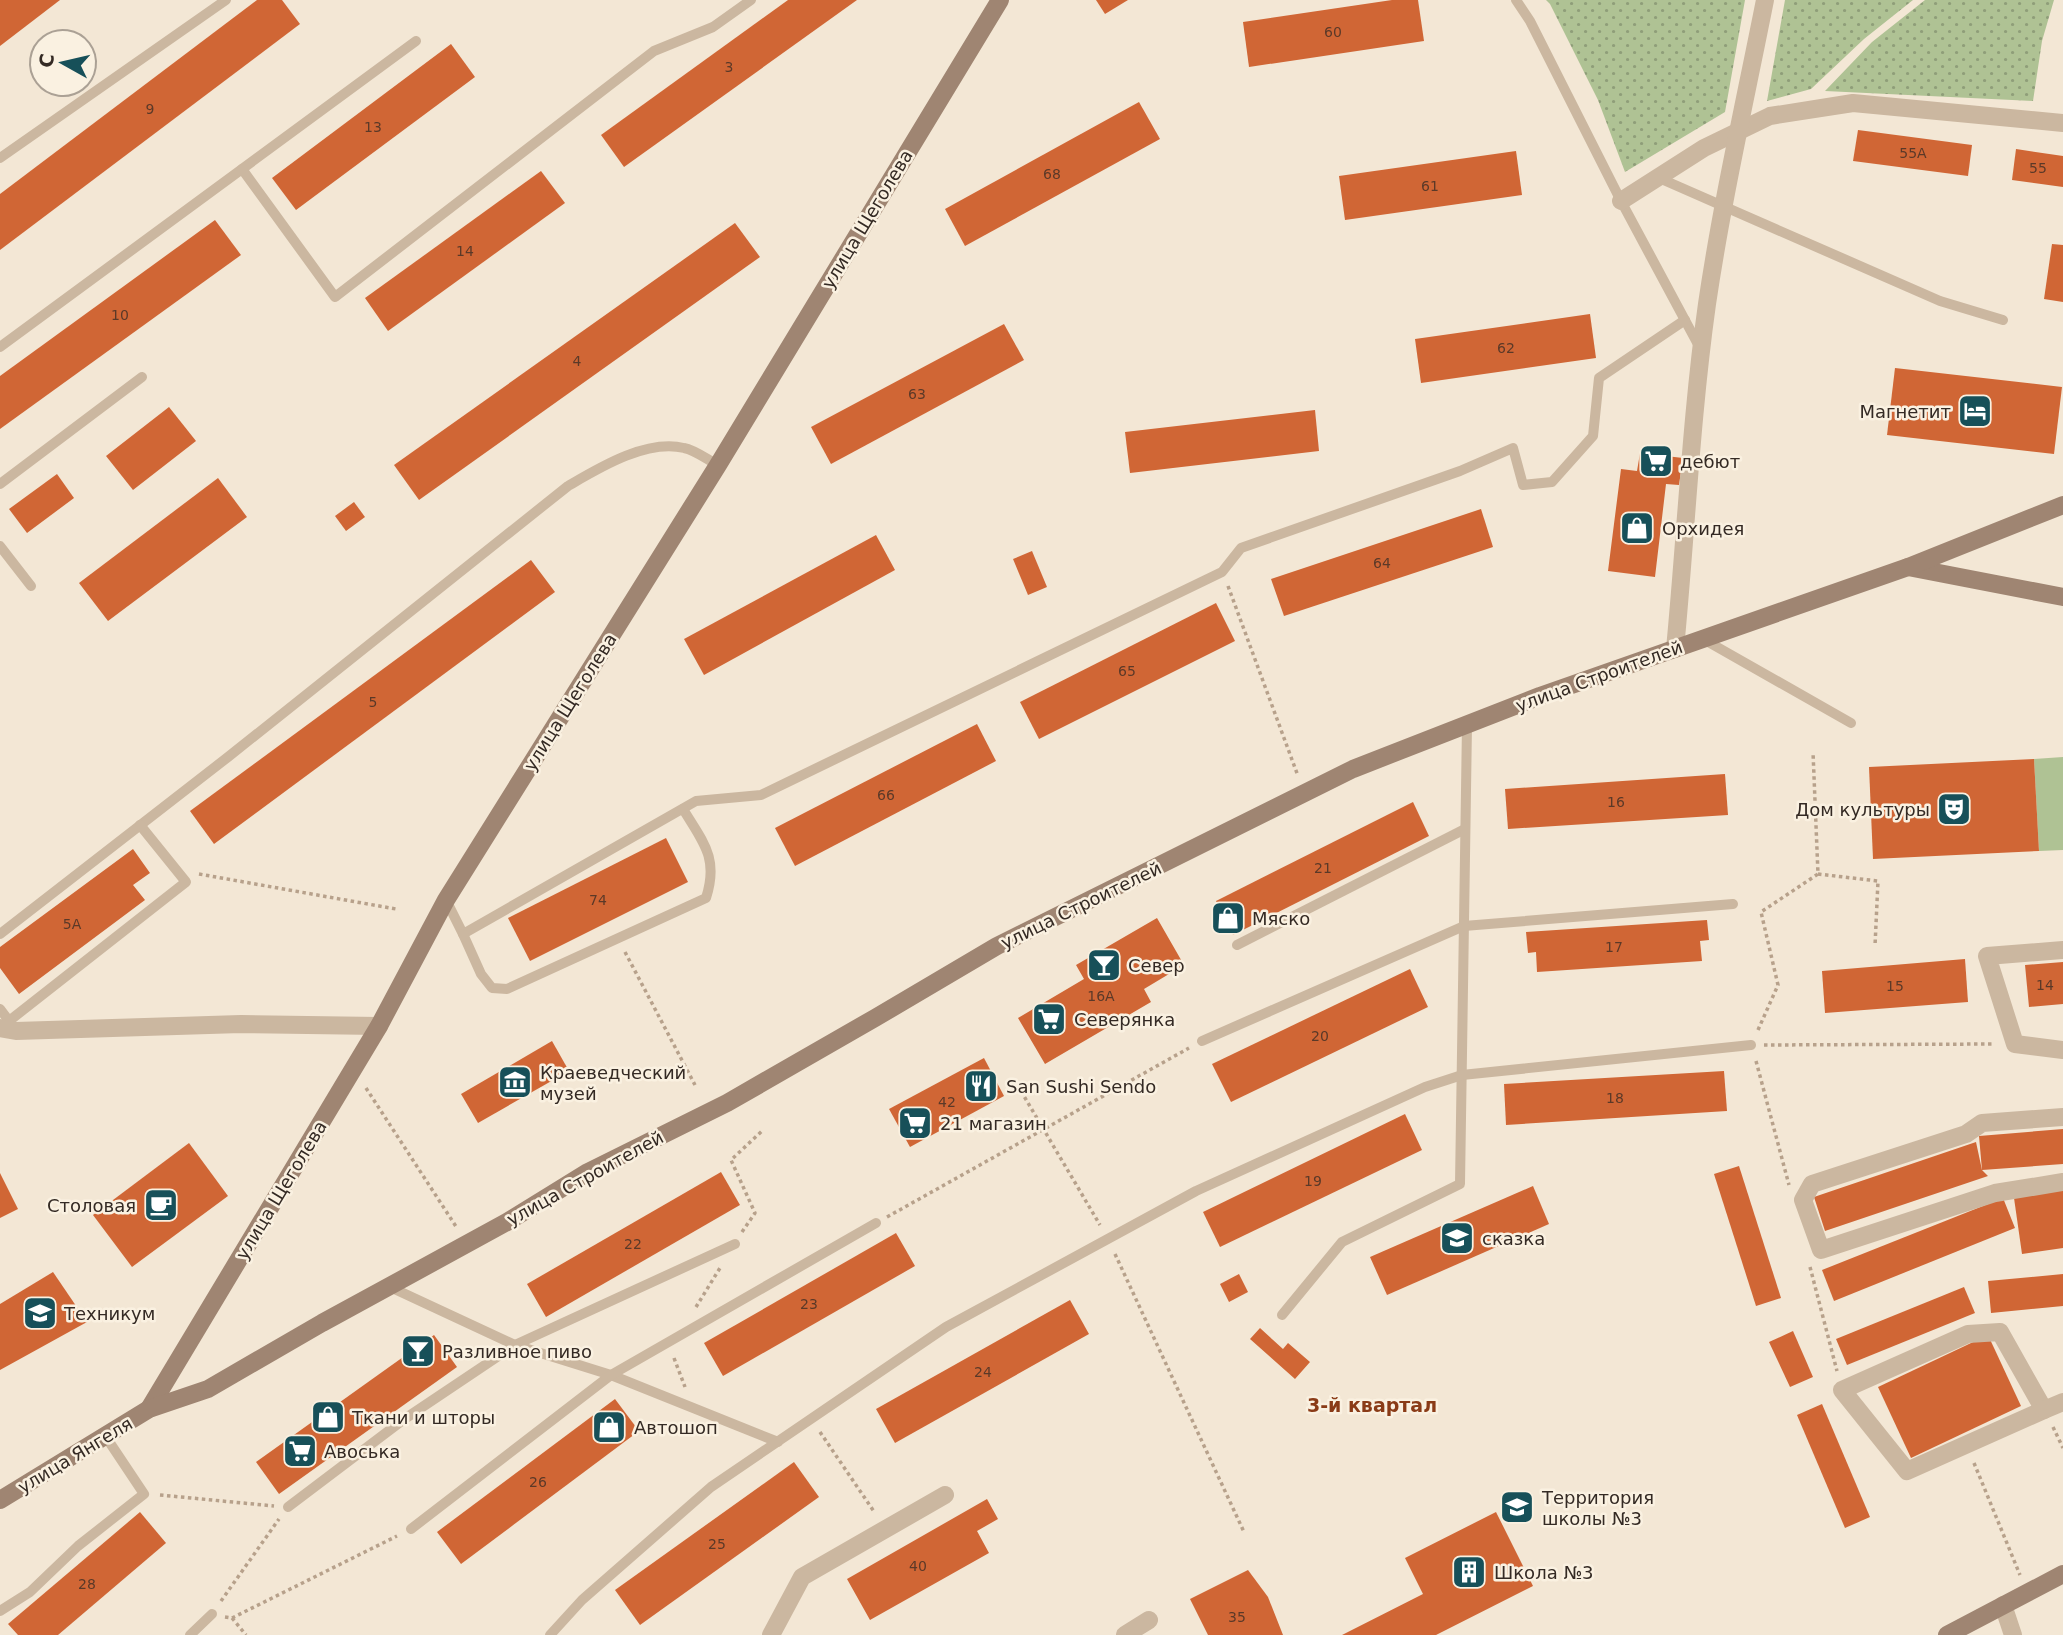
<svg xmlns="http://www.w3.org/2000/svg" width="2063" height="1635" font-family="'DejaVu Sans',sans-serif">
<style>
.grass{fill:url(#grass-dots)}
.green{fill:#afc294}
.building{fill:#d06635}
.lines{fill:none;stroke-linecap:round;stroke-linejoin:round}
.path{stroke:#b7a18b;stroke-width:3.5;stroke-dasharray:3.5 3.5;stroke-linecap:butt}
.lane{stroke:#cbb7a0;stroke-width:10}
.street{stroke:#cbb7a0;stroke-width:18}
.secondary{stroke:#9f8572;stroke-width:18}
.labels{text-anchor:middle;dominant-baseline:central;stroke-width:5;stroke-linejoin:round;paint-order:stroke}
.number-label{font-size:14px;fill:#5b3928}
.street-label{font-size:18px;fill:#342a24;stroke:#faf1e1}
.poi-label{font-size:18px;fill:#342a24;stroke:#faf1e1;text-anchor:start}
.neighbourhood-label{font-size:19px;font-weight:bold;fill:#8a3b17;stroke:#faf1e1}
</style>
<defs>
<pattern id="grass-dots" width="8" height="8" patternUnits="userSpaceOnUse" patternTransform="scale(1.75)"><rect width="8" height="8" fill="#afc294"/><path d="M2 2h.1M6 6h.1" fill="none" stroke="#8f9e79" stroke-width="1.8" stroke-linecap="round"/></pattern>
</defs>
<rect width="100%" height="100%" fill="#f3e7d5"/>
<g class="grass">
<polygon points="1546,0 1745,0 1725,112 1625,172 1598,100 1550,4"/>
<polygon points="1785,0 1913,0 1864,39 1811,89 1767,101"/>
<polygon points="1925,0 2054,0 2042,41 2033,101 1825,91 1872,42"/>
</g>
<polygon class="green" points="2063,757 2063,850 2039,851 2034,759"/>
<g class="building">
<polygon points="0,0 60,0 0,46"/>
<polygon points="257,0 282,0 300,24 0,250 0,194"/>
<polygon points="788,0 857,0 624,167 601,135"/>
<polygon points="1096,0 1128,0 1105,14"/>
<polygon points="1392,0 1418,0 1424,41 1249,67 1243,22"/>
<polygon points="451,44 475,77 296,210 272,178"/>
<polygon points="1139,102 1160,139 965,246 945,209"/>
<polygon points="1858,130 1972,145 1968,176 1853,161"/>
<polygon points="2016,149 2063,156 2063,187 2012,180"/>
<polygon points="1516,151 1522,195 1345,220 1339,176"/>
<polygon points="541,171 565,203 388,331 365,298"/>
<polygon points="215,220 241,255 0,429 0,376"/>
<polygon points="735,223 760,257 419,500 394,465"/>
<polygon points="2052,244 2063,245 2063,302 2044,299"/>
<polygon points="1590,314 1596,358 1421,383 1415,339"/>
<polygon points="1004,324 1024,360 831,464 811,427"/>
<polygon points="1895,368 2062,387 2054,454 1887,435"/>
<polygon points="169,407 196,441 133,490 106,456"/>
<polygon points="1315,410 1319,451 1130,473 1125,432"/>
<polygon points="1640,453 1683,458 1679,485 1666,484 1655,577 1608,571 1621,469 1637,471"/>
<polygon points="57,474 74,498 27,533 9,509"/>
<polygon points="218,478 247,517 108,621 79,583"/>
<polygon points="354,502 365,517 346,531 335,516"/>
<polygon points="1481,509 1493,547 1284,616 1271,579"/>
<polygon points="876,535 895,570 704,675 684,639"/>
<polygon points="1032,551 1047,587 1028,595 1013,559"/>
<polygon points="531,560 555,592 214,844 190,811"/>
<polygon points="1216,603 1235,641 1039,739 1020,702"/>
<polygon points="977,724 996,761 795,866 775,828"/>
<polygon points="2034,759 2039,851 1873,859 1869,767"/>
<polygon points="1725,774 1728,815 1508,829 1505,789"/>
<polygon points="1413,802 1429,836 1233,935 1216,901"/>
<polygon points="666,838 688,882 530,961 508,918"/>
<polygon points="133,849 150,873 133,885 145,900 19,994 0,968 0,947"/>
<polygon points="1157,918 1184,965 1144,989 1151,1002 1045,1064 1018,1018 1084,979 1076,965"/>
<polygon points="1707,920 1709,940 1700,941 1702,961 1537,972 1536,952 1528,953 1526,932"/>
<polygon points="1965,959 1968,1002 1825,1013 1822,971"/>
<polygon points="2063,962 2063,1004 2029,1007 2025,965"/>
<polygon points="1410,969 1428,1007 1231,1102 1212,1064"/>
<polygon points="552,1041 569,1071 478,1123 461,1094"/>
<polygon points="984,1058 1004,1096 910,1147 889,1109"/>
<polygon points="1724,1071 1727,1111 1506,1125 1504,1084"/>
<polygon points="1405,1114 1422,1150 1220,1247 1203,1212"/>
<polygon points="2063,1129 2063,1164 1982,1170 1979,1136"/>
<polygon points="1976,1142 1982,1170 1988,1176 1825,1231 1814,1197"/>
<polygon points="189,1143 228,1196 132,1267 93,1215"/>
<polygon points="1739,1166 1781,1298 1756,1306 1714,1174"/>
<polygon points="721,1172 740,1205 546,1317 527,1284"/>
<polygon points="0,1173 18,1209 0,1218"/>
<polygon points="2063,1184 2063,1248 2022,1254 2013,1191"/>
<polygon points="1533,1186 1549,1224 1387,1295 1370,1257"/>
<polygon points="2003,1198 2015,1228 1834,1301 1822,1270"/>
<polygon points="896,1233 915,1266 723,1376 704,1343"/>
<polygon points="53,1272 87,1322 0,1370 0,1304"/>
<polygon points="1239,1274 1248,1292 1229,1302 1220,1284"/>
<polygon points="2063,1274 2063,1306 1991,1313 1988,1281"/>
<polygon points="1964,1287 1975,1313 1847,1365 1836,1339"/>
<polygon points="1070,1300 1089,1334 895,1443 876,1409"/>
<polygon points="1260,1328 1283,1349 1288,1343 1310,1362 1295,1379 1250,1339"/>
<polygon points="1793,1331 1813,1377 1790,1387 1769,1342"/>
<polygon points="434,1335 457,1367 279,1494 256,1462"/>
<polygon points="1988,1335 2021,1406 1911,1458 1878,1387"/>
<polygon points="615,1399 639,1431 461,1564 437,1532"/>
<polygon points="1822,1404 1870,1517 1845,1528 1797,1415"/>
<polygon points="794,1462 819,1497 640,1625 615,1590"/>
<polygon points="987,1499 998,1519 977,1531 989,1553 870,1620 847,1579"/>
<polygon points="140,1512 166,1543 58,1635 18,1635 8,1624"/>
<polygon points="1496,1512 1533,1586 1436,1635 1342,1635 1423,1594 1405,1558"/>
<polygon points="1248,1570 1268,1597 1283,1635 1208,1635 1190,1599"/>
</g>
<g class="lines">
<g class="path">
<polyline points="1228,586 1298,776"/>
<polyline points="199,874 396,909"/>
<polyline points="1818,874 1878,881 1875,946"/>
<polyline points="625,952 695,1085"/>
<polyline points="1758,1030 1778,985 1761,912 1818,874 1813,752"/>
<polyline points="1764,1045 1994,1044"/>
<polyline points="1756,1061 1789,1185"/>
<polyline points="366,1088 457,1228"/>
<polyline points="1021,1091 1100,1225"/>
<polyline points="887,1217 1189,1048"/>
<polyline points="742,1232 755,1213 731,1160 762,1131"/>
<polyline points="1115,1254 1244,1532"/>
<polyline points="1810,1267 1837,1371"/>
<polyline points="696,1307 720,1268"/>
<polyline points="674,1358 685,1387"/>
<polyline points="2053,1427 2063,1448"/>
<polyline points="820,1432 875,1513"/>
<polyline points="1974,1463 2020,1575"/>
<polyline points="160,1495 274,1506"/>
<polyline points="221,1601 279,1519"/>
<polyline points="225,1617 232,1618 397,1536"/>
<polyline points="232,1618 246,1635"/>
</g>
<g class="lane">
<polyline points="1516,0 1530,21 1621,201 1701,350"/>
<polyline points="0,158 226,0"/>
<polyline points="242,169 335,297 654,51 713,27 751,0"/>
<polyline points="1659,178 1940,301 2003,320"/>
<polyline points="0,347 416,41"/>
<polyline points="0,484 142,377"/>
<polyline points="0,546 31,586"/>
<polyline points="1703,639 1851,723"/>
<polyline points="446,900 463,934 696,801 761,795 1222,572 1241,548 1460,471 1513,448 1523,485 1552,482 1593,436 1599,378 1685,320"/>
<path d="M0,934l228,-177 340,-271c31,-18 78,-47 116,-38 11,2 24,12 34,17"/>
<path d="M463,934l18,40 11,14 15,1 199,-91c13,-40 -3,-56 -23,-89"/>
<polyline points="1237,945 1465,829"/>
<polyline points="0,1009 9,1021 186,882 140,825"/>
<polyline points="1202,1041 1464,926 1733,904"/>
<polyline points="388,1286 515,1345 611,1375 778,1442"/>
<polyline points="1282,1315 1342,1242 1460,1184 1467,725"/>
<polyline points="288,1507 403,1420 515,1345 735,1244"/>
<polyline points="411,1529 611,1375 876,1223"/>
<polyline points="0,1611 30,1592 78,1546 144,1494 106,1437"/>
<polyline points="190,1635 212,1614"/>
<polyline points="550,1635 582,1600 711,1487 946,1327 1196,1191 1425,1087 1462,1075 1751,1045"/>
</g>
<g class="street">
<polyline points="1621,201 1704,148 1770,116 1853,103 2063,123"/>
<path d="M1675,649c11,-115 16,-231 32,-345 15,-102 38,-203 58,-304"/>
<polyline points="2063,950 1987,956 2015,1044 2063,1050"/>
<polyline points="0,1028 16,1031 241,1024 379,1026"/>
<polyline points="2063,1117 1982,1123 1966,1134 1812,1184 1803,1200 1821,1250 1995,1193 2063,1182"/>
<polygon points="2000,1332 2044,1410 1907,1471 1842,1390 1968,1334"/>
<polyline points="2044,1410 2063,1402"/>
<polyline points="2003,1605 2013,1635"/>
<polyline points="771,1635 802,1577 945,1495"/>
<polyline points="1125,1635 1149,1620"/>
</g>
<g class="secondary">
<polyline points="1908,567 2063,597"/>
<polyline points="149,1409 379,1026 446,900 718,465 1000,0"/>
<polyline points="0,1500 149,1409 208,1389 322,1323 507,1222 588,1172 727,1103 875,1018 997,946 1353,769 1540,696 1908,567 2063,505"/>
<polyline points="1947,1635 2063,1574"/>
</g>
</g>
<defs>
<g id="hotel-square" transform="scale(1.75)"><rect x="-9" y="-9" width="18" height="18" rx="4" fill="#175059" stroke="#faf1e1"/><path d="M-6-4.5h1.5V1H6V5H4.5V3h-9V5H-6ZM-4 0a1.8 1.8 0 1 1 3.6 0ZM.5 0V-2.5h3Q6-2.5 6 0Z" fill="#fff"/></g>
<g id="supermarket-square" transform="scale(1.75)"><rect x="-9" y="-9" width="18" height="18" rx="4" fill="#175059" stroke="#faf1e1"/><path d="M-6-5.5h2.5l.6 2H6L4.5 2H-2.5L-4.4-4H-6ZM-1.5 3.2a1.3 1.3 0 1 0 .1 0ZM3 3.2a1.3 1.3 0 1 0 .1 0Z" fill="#fff"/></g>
<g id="shop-square" transform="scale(1.75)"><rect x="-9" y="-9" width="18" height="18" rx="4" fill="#175059" stroke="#faf1e1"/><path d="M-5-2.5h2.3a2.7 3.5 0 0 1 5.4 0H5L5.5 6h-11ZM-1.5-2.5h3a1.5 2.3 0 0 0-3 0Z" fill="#fff"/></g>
<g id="theatre-square" transform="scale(1.75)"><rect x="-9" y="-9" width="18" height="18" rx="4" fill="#175059" stroke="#faf1e1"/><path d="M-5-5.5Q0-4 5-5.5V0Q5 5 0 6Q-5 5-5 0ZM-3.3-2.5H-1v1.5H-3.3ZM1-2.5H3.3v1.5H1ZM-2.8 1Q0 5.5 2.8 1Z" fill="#fff"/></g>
<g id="bar-square" transform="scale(1.75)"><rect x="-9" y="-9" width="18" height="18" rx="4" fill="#175059" stroke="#faf1e1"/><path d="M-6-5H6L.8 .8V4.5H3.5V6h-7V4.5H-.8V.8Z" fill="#fff"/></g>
<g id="museum-square" transform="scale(1.75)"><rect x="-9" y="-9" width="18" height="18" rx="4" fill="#175059" stroke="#faf1e1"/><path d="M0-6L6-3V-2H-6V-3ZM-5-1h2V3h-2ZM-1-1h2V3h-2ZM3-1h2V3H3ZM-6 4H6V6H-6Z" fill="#fff"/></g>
<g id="restaurant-square" transform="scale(1.75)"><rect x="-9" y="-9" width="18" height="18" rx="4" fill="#175059" stroke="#faf1e1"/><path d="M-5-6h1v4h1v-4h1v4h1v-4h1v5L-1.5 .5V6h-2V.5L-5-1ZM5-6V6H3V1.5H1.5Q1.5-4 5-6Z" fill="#fff"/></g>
<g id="cafe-square" transform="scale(1.75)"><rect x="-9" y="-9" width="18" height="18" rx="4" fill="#175059" stroke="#faf1e1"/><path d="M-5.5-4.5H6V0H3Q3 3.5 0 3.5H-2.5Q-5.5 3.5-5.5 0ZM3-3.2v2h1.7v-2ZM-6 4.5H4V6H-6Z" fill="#fff"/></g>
<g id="school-square" transform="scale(1.75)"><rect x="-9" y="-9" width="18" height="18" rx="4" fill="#175059" stroke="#faf1e1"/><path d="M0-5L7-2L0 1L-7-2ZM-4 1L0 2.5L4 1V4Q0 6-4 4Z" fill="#fff"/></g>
<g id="university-square" transform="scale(1.75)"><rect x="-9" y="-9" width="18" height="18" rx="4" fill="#175059" stroke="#faf1e1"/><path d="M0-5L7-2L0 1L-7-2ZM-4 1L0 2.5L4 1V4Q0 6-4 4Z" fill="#fff"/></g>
<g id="building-square" transform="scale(1.75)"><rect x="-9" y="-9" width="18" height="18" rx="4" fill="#175059" stroke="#faf1e1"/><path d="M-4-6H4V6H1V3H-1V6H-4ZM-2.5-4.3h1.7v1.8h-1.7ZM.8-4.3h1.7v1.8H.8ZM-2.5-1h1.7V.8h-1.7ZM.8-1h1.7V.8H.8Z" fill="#fff"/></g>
</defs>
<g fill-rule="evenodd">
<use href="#hotel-square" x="1975" y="411"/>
<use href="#supermarket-square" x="1656" y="461"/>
<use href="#shop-square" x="1637" y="528"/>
<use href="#theatre-square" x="1954" y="809"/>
<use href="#shop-square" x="1228" y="918"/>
<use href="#bar-square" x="1104" y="965"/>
<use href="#supermarket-square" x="1049" y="1019"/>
<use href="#museum-square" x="515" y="1082"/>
<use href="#restaurant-square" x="981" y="1086"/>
<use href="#supermarket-square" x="915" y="1123"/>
<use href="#cafe-square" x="161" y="1205"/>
<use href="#school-square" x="1457" y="1238"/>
<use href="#university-square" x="40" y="1313"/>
<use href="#bar-square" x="418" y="1351"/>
<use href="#shop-square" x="328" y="1417"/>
<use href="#shop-square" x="609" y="1427"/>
<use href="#supermarket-square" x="300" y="1451"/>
<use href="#school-square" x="1517" y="1507"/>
<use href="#building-square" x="1469" y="1572"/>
</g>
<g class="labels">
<g class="number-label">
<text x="1333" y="32">60</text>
<text x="729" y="67">3</text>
<text x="150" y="109">9</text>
<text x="373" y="127">13</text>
<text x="1913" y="153">55А</text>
<text x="2038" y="168">55</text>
<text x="1052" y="174">68</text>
<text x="1430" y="186">61</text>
<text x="465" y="251">14</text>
<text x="120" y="315">10</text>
<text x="1506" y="348">62</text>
<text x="577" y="361">4</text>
<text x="917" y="394">63</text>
<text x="1382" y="563">64</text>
<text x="1127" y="671">65</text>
<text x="373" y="702">5</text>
<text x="886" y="795">66</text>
<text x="1616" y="802">16</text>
<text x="1323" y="868">21</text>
<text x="598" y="900">74</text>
<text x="72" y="924">5А</text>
<text x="1614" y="947">17</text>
<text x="2045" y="985">14</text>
<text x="1895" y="986">15</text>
<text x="1101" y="996">16А</text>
<text x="1320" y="1036">20</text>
<text x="1615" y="1098">18</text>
<text x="947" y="1102">42</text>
<text x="1313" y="1181">19</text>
<text x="633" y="1244">22</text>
<text x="809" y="1304">23</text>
<text x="983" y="1372">24</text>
<text x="538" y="1482">26</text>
<text x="717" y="1544">25</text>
<text x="918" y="1566">40</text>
<text x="87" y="1584">28</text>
<text x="1237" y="1617">35</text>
</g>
<g class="street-label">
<text transform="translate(867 219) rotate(-59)">улица Щеголева</text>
<text transform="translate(1599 676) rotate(-20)">улица Строителей</text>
<text transform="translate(570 702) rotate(-58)">улица Щеголева</text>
<text transform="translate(1081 905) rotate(-26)">улица Строителей</text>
<text transform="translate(585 1178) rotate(-29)">улица Строителей</text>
<text transform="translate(281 1190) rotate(-59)">улица Щеголева</text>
<text transform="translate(75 1455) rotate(-31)">улица Янгеля</text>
</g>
<g class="poi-label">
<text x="1951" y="411" text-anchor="end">Магнетит</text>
<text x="1680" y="461">дебют</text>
<text x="1662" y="528">Орхидея</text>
<text x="1930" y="809" text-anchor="end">Дом культуры</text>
<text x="1252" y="918">Мяско</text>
<text x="1128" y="965">Север</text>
<text x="1074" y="1019">Северянка</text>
<text x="540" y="1072">Краеведческий<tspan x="540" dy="21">музей</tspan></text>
<text x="1006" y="1086">San Sushi Sendo</text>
<text x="940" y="1123">21 магазин</text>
<text x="136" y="1205" text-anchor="end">Столовая</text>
<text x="1482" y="1238">сказка</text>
<text x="64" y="1313">Техникум</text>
<text x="442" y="1351">Разливное пиво</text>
<text x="352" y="1417">Ткани и шторы</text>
<text x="634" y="1427">Автошоп</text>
<text x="324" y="1451">Авоська</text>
<text x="1542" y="1497">Территория<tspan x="1542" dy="21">школы №3</tspan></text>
<text x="1494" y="1572">Школа №3</text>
</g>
<g class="neighbourhood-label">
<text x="1372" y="1405">3-й квартал</text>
</g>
</g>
<g transform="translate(63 63) rotate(278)"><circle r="33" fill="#faf1e1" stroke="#aba195" stroke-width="2"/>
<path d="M0-5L12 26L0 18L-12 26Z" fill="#175059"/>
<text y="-10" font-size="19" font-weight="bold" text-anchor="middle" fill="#342a24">С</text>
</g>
</svg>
